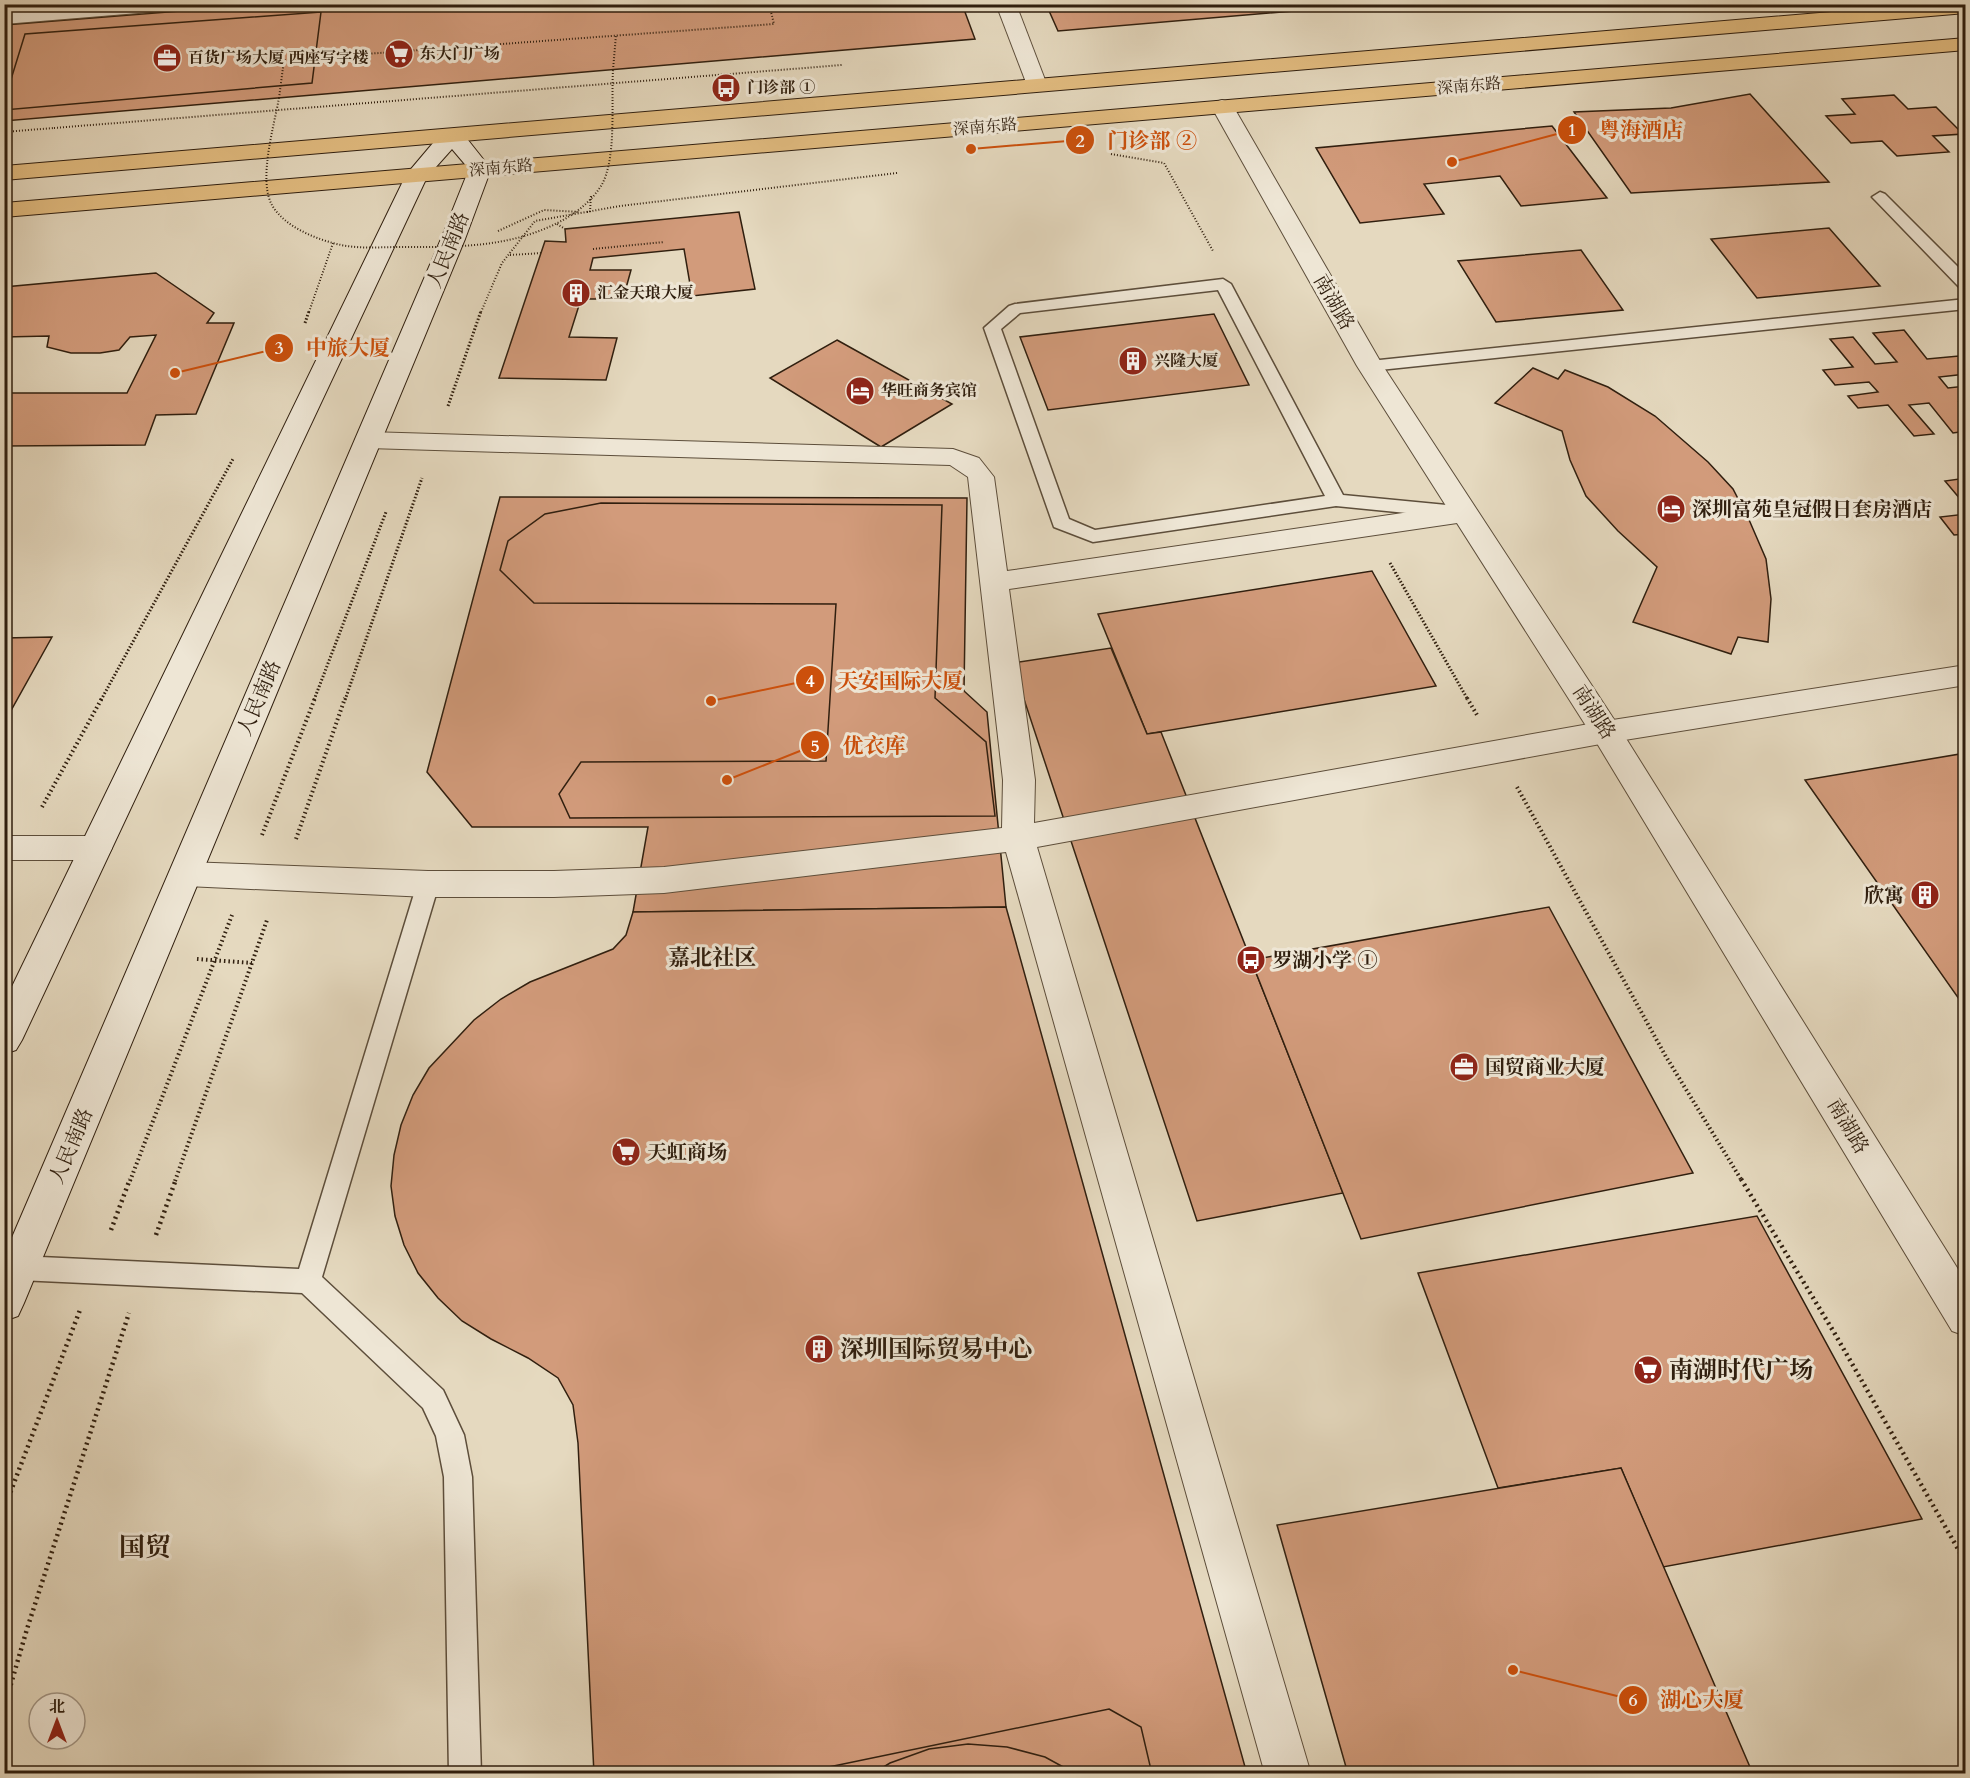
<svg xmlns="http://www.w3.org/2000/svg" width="1970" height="1778" font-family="Cardo,'Noto Serif SC',serif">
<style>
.building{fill:#d29b7b;stroke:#301f0f;stroke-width:1.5}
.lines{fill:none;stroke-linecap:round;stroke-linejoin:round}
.service-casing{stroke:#5d4e3b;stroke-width:3}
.minor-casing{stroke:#5d4e3b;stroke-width:2}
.tertiary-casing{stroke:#5d4e3b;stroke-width:2}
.secondary-casing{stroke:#301f0f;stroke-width:2}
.primary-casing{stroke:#301f0f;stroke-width:2}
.path-far3{stroke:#301f0f;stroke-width:2;stroke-dasharray:1 2;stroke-linecap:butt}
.path-far2{stroke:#301f0f;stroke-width:3;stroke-dasharray:1.5 2;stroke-linecap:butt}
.path-far1{stroke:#301f0f;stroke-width:4;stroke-dasharray:1.5 3;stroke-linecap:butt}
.path{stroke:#301f0f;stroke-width:4.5;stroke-dasharray:2 4;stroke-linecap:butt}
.service{fill:#eee6d5;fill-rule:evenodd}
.minor{fill:#eee6d5;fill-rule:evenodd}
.tertiary{fill:#eee6d5;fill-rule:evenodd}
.secondary{fill:#eee6d5;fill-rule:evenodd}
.primary{fill:#e2bc80;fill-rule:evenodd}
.path-bridge-far1{stroke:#301f0f;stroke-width:2;stroke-dasharray:1 2;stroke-linecap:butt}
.path-bridge{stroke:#301f0f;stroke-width:3;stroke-dasharray:1.5 2;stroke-linecap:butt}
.labels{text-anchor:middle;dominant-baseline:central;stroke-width:6;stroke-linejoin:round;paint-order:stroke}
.far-poi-label{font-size:16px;font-weight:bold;fill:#301f0f;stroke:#eee6d5;text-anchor:start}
.far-street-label{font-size:16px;fill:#301f0f;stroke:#eee6d5}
.street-label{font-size:20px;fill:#301f0f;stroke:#eee6d5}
.poi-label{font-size:20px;font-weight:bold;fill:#301f0f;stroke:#eee6d5;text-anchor:start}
.quarter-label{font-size:22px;font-weight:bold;fill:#301f0f;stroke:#eee6d5}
.near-poi-label{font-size:24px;font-weight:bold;fill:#301f0f;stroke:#eee6d5;text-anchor:start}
.near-neighbourhood-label{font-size:26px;font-weight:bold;fill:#301f0f;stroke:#eee6d5}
.leader{fill:none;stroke:#cc500c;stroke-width:2}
.callout-dot{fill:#cc500c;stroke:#eee6d5;stroke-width:2}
.mark-label{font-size:18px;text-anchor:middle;font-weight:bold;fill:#fff}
.callout-label{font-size:21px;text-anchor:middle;font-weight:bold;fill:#cc500c;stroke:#eee6d5;stroke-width:6;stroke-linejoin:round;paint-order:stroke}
</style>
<rect width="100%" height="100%" fill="#e5d9bf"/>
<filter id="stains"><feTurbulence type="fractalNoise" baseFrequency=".00333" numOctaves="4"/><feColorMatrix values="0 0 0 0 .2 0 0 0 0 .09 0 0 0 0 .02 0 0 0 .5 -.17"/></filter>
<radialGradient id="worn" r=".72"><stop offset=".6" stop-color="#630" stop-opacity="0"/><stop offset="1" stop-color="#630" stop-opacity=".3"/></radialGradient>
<g class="building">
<polygon points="268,4 962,4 975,39 4,121 4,25"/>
<polygon points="1046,4 1302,4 1305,10 1058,31"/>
<polygon points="321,12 312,83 4,110 4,102 25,34"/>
<polygon points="1750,94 1829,182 1631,193 1574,112 1671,108"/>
<polygon points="1894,95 1908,109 1936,107 1963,134 1933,136 1949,152 1897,156 1882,141 1851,143 1826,116 1855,114 1842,99"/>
<polygon points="1552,126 1607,198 1521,206 1500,176 1424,184 1444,214 1360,223 1316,148"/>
<polygon points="739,212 755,289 692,296 684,249 593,258 590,270 631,270 623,299 581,299 569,337 617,338 606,380 499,378 545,241 566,242 565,229"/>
<polygon points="1829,228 1880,286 1757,298 1711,239"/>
<polygon points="1581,250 1623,310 1496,322 1458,261"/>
<polygon points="156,273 214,313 207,323 234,323 196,414 156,415 145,445 4,446 4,393 127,393 156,335 130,337 119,350 100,353 71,353 47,347 49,336 4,337 4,287"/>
<polygon points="1214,314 1249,385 1048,410 1020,337"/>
<polygon points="1904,330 1927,359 1959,356 1966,363 1966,374 1939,377 1948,388 1966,386 1966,401 1959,402 1966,410 1966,431 1953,433 1929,403 1909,405 1934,434 1914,436 1888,405 1858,408 1848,396 1878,392 1869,382 1835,385 1823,370 1853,367 1830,339 1853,337 1875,364 1897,362 1873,333"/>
<polygon points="837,340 952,404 881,447 770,378"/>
<polygon points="1533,368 1558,379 1565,370 1608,387 1655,416 1708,462 1733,489 1750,522 1766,559 1771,599 1768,642 1738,637 1731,654 1633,622 1657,567 1618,531 1586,496 1570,460 1562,431 1495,403"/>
<polygon points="1966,478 1966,506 1945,481"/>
<polygon points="500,497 967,498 964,691 987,712 1006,907 633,912 648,827 472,827 427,772"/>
<polygon points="601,503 942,505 935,698 986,742 995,816 570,818 559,794 581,762 826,761 836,604 534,603 500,570 508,541 545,514"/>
<polygon points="1966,514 1966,534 1954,535 1940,517"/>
<polygon points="1372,571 1436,686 1147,734 1098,614"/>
<polygon points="52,637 4,723 4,638"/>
<polygon points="1111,648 1147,734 1161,732 1343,1193 1197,1221 1012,663"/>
<polygon points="1966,753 1966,1009 1805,780"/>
<polygon points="1006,907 1247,1774 594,1774 578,1443 573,1405 558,1378 528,1358 491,1339 462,1321 438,1298 418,1273 404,1245 395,1216 391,1186 394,1155 401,1125 413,1095 429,1068 474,1020 501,999 530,982 613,949 626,935 633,912"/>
<polygon points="1549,907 1693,1173 1361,1239 1251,960"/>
<polygon points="1757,1216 1922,1519 1663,1567 1621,1468 1498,1488 1418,1273"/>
<polygon points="1621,1468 1753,1774 1348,1774 1277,1525"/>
<polygon points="1109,1709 1141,1727 1152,1774 795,1774"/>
<polygon points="968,1744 1007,1747 1045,1757 1076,1774 872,1774 890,1763 929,1749"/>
</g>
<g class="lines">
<g class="service-casing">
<g id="service">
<polygon points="1880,192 1885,194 1966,275 1966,290 1960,288 1875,200 1872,197"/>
<path d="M1223,279l8,5 112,211 114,11 7,2 2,4 -2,4 -7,2 -121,-12 -243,36 -39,-15 -70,-199 25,-22 6,-2zM1218,290l107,206 -230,34 -26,-11 -68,-190 19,-16z"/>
<polygon points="1966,299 1966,309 1370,371 1364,370 1361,366 1364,362 1370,361"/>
<polygon points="428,875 436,878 439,884 322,1277 443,1390 464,1435 472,1477 481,1774 449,1774 444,1477 436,1436 423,1408 302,1293 19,1280 10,1276 6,1268 10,1260 19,1256 299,1269 417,884 420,878"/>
</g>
</g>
<g class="minor-casing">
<g id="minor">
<polygon points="996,4 1016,4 1047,85 1044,89 1037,91 1030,89 1027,85"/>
<polygon points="368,432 953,449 979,458 994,477 1007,571 1464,504 1474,507 1478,513 1474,519 1464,522 1009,589 1035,780 1034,823 1606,721 1966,665 1966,685 1606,743 1037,847 1311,1774 1265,1774 1006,852 664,893 554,897 428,897 186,886 174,883 170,874 174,865 186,862 428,871 554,871 664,867 1002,828 1003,780 968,477 950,465 368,448 359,446 355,440 359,434"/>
<polygon points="4,836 96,836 107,839 112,848 107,857 96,860 4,860"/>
</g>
</g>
<g class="tertiary-casing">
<g id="tertiary">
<polygon points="97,4 184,4 182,8 175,10 4,24 4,12"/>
<polygon points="1222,100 1229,102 1233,106 1383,366 1617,724 1966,1282 1966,1336 1952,1331 1595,740 1357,366 1211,106 1215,102"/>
</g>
</g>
<g class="secondary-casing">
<polygon id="secondary" points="452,129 460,130 491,169 465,239 24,1303 18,1316 4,1321 4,1256 441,239 469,169 452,149 427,177 22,1040 16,1050 4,1054 4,1003 406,175 444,130"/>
</g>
<g class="primary-casing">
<g id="primary">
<polygon points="1926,4 1966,4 1966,13 4,180 4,166"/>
<polygon points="1966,38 1966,50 4,217 4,203"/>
</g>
</g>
<g class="path-far3">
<polyline points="613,70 616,35"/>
<polyline points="279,98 284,60 774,24 769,4"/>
<polyline points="4,132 54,128"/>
<polyline points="1111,154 1164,163 1213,251"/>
<polyline points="587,212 590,212 591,195"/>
<polyline points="557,224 565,229"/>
<polyline points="498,231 544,210 580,212"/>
<polyline points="593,249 664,242"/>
<polyline points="510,255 542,253"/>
<polyline points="481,312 502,263 535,221 620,206 897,173"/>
</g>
<g class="path-far2">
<polyline points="448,406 481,311"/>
<polyline points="1390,563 1468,700"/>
<polyline points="101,700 233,459"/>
<polyline points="314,700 386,512"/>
<polyline points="345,700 422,478"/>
</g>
<g class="path-far1">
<polyline points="1467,698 1477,715"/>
<polyline points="1517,787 1665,1055 1742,1181"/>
<polyline points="42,807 102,698"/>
<polyline points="262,835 315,698"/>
<polyline points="296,839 345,698"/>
<polyline points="197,959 252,963"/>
<polyline points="130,1181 232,915"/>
<polyline points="175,1181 267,920"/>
</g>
<g class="path">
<polyline points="1741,1179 1835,1334 1966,1563"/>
<polyline points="111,1230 130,1179"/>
<polyline points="156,1235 176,1179"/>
<polyline points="4,1509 80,1310"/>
<polyline points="4,1708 27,1629 129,1313"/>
</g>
<use href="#service" class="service"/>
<use href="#minor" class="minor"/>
<use href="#tertiary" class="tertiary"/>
<use href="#secondary" class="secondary"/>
<use href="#primary" class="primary"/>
<g class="path-bridge-far1">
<path d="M279,98c-5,28 -21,82 -7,107 12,22 46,35 69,40 20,4 40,2 59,2 47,0 95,1 139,-16 24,-9 48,-23 62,-45 16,-26 10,-84 12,-116"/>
<polyline points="54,128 842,65"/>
<polyline points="309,312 333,243"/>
</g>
<polyline class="path-bridge" points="305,323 309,311"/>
</g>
<defs>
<g id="supermarket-disc" transform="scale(1.5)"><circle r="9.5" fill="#8f2418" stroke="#eee6d5"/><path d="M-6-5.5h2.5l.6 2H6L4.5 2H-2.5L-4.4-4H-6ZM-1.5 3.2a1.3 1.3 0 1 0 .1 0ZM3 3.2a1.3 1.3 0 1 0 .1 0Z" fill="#fff"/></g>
<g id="office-disc" transform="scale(1.5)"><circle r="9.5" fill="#8f2418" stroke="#eee6d5"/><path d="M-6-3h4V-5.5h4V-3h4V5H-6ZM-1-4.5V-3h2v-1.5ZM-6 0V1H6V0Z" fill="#fff"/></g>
<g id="bus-disc" transform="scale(1.5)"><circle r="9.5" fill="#8f2418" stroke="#eee6d5"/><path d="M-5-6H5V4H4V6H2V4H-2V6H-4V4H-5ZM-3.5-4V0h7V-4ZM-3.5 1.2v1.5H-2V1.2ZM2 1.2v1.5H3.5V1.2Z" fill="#fff"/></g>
<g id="building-disc" transform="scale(1.5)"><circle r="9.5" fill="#8f2418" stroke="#eee6d5"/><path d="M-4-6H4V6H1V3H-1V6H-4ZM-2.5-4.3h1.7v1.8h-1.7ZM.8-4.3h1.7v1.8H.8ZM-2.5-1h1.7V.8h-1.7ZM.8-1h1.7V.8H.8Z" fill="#fff"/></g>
<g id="hotel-disc" transform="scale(1.5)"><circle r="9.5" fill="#8f2418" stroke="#eee6d5"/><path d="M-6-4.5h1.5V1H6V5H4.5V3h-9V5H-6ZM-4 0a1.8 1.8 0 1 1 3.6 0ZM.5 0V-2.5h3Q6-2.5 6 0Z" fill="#fff"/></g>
</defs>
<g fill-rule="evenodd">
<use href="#supermarket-disc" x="399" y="54"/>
<use href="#office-disc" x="167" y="58"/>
<use href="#bus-disc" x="726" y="88"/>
<use href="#building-disc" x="576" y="293"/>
<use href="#building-disc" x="1133" y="361"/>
<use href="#hotel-disc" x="860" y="391"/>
<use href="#hotel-disc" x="1671" y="509"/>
<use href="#building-disc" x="1925" y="895"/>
<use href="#bus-disc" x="1251" y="960"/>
<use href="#office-disc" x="1464" y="1067"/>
<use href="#supermarket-disc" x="626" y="1152"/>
<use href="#building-disc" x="819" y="1349"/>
<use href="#supermarket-disc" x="1648" y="1370"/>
</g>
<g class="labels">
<g class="far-poi-label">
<text x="420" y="54">东大门广场</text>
<text x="188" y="58">百货广场大厦 西座写字楼</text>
<text x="747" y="88">门诊部 ①</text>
<text x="597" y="293">汇金天琅大厦</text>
<text x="1154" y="361">兴隆大厦</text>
<text x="881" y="391">华旺商务宾馆</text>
</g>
<g class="far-street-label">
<text transform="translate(1469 86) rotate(-5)">深南东路</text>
<text transform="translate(985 127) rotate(-5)">深南东路</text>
<text transform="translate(501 168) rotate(-5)">深南东路</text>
</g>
<g class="street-label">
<text transform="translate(448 250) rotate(-68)">人民南路</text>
<text transform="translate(1334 302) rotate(60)">南湖路</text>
<text transform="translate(259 698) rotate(-67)">人民南路</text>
<text transform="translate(1594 712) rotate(57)">南湖路</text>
<text transform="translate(1848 1126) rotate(59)">南湖路</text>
<text transform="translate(71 1146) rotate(-67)">人民南路</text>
</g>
<g class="poi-label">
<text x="1692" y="509">深圳富苑皇冠假日套房酒店</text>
<text x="1904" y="895" text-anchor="end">欣寓</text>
<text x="1272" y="960">罗湖小学 ①</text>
<text x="1485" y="1067">国贸商业大厦</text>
<text x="647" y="1152">天虹商场</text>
</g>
<g class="quarter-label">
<text x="712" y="958">嘉北社区</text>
</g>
<g class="near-poi-label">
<text x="840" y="1349">深圳国际贸易中心</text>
<text x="1669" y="1370">南湖时代广场</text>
</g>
<g class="near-neighbourhood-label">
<text x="145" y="1547">国贸</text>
</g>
</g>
<path class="leader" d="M1452 162L1572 130M971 149L1080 140M175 373L279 348M711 701L810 680M727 780L815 745M1513 1670L1633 1700"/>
<g class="callout-dot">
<circle cx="1452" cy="162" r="6"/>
<circle cx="971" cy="149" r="6"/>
<circle cx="175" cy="373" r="6"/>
<circle cx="711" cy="701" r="6"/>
<circle cx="727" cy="780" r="6"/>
<circle cx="1513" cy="1670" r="6"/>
<circle cx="1572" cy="130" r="15"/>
<circle cx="1080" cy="140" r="15"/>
<circle cx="279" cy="348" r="15"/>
<circle cx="810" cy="680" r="15"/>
<circle cx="815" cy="745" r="15"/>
<circle cx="1633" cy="1700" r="15"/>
</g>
<g class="mark-label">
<text x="1572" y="136">1</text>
<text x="1080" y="147">2</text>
<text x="279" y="354">3</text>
<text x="810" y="687">4</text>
<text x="815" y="752">5</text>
<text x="1633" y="1706">6</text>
</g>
<g class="callout-label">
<text x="1641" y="137">粤海酒店</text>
<text x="1152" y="148">门诊部 ②</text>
<text x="348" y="355">中旅大厦</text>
<text x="900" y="688">天安国际大厦</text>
<text x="874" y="753">优衣库</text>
<text x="1702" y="1707">湖心大厦</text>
</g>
<rect width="1970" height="1778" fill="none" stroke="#e5d9bf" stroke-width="24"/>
<rect x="6" y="6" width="1958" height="1766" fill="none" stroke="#301f0f" stroke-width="3"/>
<rect x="12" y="12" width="1946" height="1754" fill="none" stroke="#301f0f" stroke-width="1.5"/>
<g transform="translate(57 1721)"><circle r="28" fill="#eee6d5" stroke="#a29686" stroke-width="1.5"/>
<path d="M0-4.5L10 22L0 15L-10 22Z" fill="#8f2418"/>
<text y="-9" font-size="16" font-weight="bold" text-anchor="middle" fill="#301f0f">北</text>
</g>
<rect width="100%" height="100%" filter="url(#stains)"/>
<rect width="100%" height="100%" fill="url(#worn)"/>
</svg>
